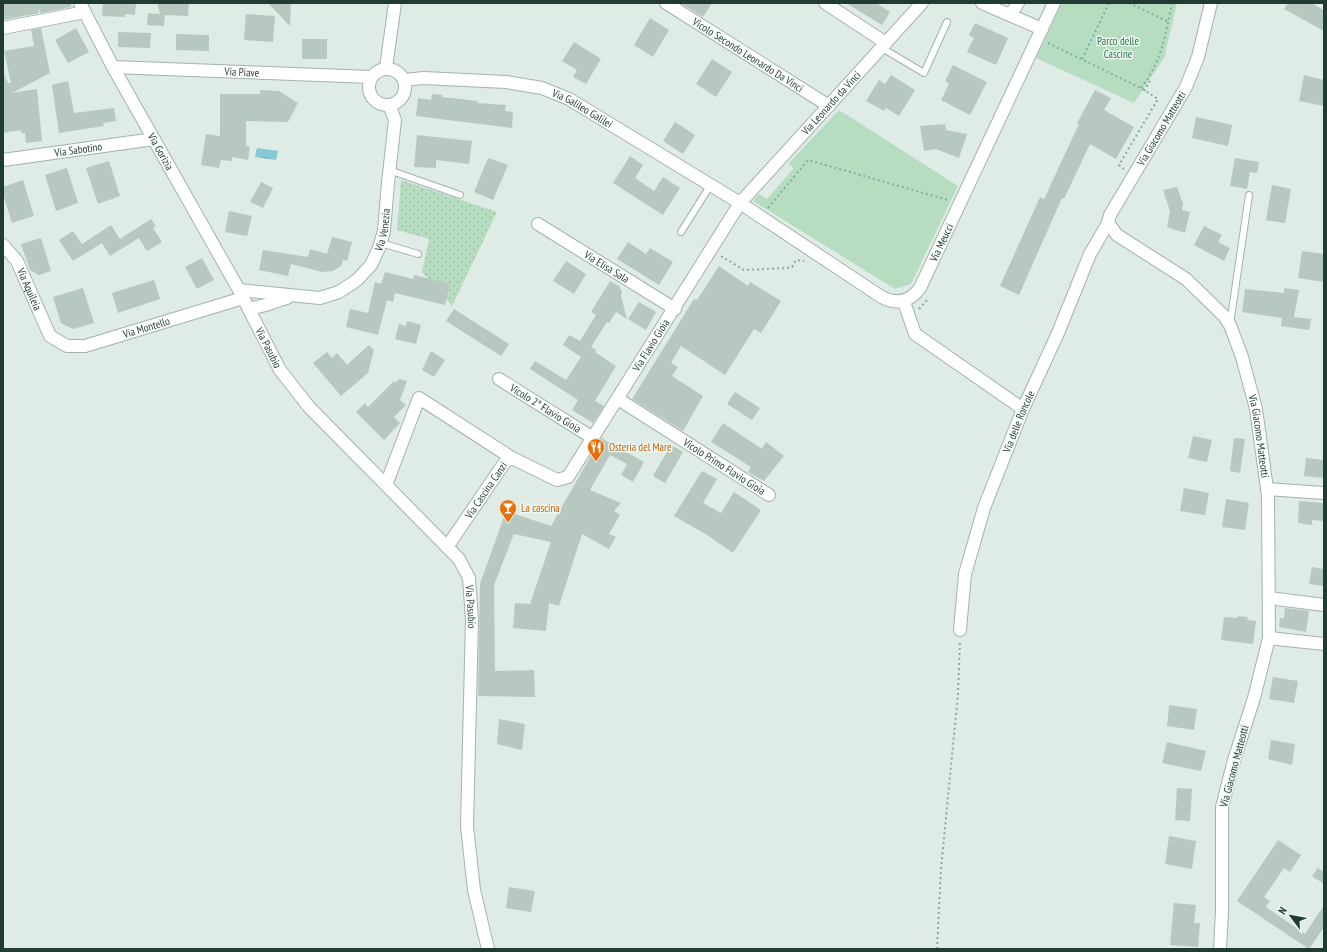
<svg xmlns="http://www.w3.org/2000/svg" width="1327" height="952" font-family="'PT Sans Narrow',sans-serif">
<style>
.grass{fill:url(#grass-dots)}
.park{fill:#b6ddc0}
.water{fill:url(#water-ripples)}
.building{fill:#b7c8c1}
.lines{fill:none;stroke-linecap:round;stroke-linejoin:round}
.lane-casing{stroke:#a2b3ac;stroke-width:8}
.street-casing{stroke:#a2b3ac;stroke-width:14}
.path{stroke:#7eb09f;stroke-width:2;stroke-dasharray:2 3;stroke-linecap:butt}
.lane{stroke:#fff;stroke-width:6}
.street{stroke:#fff;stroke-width:12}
.labels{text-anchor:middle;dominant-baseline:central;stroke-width:3;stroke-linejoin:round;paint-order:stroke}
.park-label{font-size:11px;fill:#287343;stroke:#eff7f3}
.street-label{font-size:11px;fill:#1f3b33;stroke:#eff7f3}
.food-label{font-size:11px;fill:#c56008;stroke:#eff7f3;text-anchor:start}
</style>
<defs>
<pattern id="grass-dots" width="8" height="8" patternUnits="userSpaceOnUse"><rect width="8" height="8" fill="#b6ddc0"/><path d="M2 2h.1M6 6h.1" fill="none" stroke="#9cbfa5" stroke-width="1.8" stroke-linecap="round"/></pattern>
<pattern id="water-ripples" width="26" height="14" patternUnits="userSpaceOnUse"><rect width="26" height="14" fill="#84c9d3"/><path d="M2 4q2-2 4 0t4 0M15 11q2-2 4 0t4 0" fill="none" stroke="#6ba4ac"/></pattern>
</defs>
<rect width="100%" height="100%" fill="#dfebe5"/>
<polygon class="grass" points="401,180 497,212 452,306 422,272 429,239 397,230"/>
<g class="park">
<polygon points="1062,3 1177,3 1164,58 1134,103 1036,58"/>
<polygon points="839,110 958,186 911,284 895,289 753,201 759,194 767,199 794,168 788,164"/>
</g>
<polygon class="water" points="257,148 278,151 276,160 255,157"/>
<g class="building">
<polygon points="3,3 71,3 71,7 41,13 38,8 39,13 3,20"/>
<polygon points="103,3 136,3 135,15 125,14 125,17 102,16"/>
<polygon points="157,3 189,3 188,16 165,15 164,26 147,25 148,13 160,14"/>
<polygon points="268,3 291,3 290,26"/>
<polygon points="680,3 712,3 703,17"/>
<polygon points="846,3 876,3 890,12 882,25"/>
<polygon points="1288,3 1311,3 1324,10 1324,31 1284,9"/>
<polygon points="246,14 275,16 273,42 244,40"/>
<polygon points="650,18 669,30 653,57 634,45"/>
<polygon points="975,23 1008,38 996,65 967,52 974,38 969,35"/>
<polygon points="41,28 50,73 12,93 37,89 42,141 26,143 25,133 21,133 21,130 3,133 3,73 8,83 11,83 4,51 34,46 31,30"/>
<polygon points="76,28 89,52 68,63 55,40"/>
<polygon points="118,32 151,33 150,48 118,47"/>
<polygon points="176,34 209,35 209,51 176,50"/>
<rect x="302" y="39" width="25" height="20"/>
<polygon points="574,42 601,59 586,84 573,77 577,70 562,61"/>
<polygon points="712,59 732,72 716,97 696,84"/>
<polygon points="953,65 987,82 970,115 941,100 949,84 945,81"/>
<polygon points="891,75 915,90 899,116 886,108 884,111 866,101 879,80 885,84"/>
<polygon points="1304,75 1324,80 1324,106 1299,101"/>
<polygon points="68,81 74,113 114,108 116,121 103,123 104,126 59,133 52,85"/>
<polygon points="260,90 279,91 298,103 288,122 246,121 246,146 250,147 248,160 232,157 232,161 221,160 219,168 201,165 206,134 220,136 220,94 260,94"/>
<polygon points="1095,90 1111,98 1104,110 1134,127 1116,159 1090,144 1064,199 1062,198 1019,295 1000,286 1040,197 1044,199 1079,124 1077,123"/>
<polygon points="432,94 443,95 442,97 478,101 477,103 506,105 505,111 513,112 512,128 416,116 418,98 431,100"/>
<polygon points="1196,117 1232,125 1228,146 1192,138"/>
<polygon points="675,122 695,135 683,154 663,141"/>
<polygon points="945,124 946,130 967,134 959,158 936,149 924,151 920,126"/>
<polygon points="417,135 472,141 469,164 436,160 436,168 414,167"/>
<polygon points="630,156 643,165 635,178 654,191 663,177 680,188 663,215 613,183"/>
<polygon points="488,158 508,165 493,200 474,192"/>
<polygon points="1235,158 1259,162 1257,173 1250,172 1247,189 1230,186"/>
<polygon points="109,161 120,196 98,204 86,168"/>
<polygon points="67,168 78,203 56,211 45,175"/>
<polygon points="23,180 34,216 12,223 3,194 3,187"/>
<polygon points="261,182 273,188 263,208 250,202"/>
<polygon points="1272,185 1291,189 1285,223 1266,220"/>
<polygon points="1177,187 1183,204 1182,210 1190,212 1185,233 1167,227 1170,211 1163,190"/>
<polygon points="229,211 252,216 247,236 225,232"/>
<polygon points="151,219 156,226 153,228 162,242 147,251 139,238 110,256 102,243 73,261 59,240 73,231 82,244 111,225 120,239"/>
<polygon points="1204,226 1222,235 1218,242 1230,248 1224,261 1194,245"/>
<polygon points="332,237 352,242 347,261 343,260 341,266 333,271 322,272 291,264 288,276 259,270 263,250 308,257 310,249 327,254"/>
<polygon points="41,238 51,271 39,275 30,270 21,244"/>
<polygon points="628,242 646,254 650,248 673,262 659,285 617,259"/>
<polygon points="1302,251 1324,254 1324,282 1298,278"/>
<polygon points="202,258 214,280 197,289 185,267"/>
<polygon points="566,261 586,274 574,294 553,281"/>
<polygon points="719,266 748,286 750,282 781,301 761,333 754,329 725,375 681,346 671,363 678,367 672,376 703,396 683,431 632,399 694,299 697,300"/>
<polygon points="385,272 413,279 414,275 450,284 445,305 395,293 393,302 387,300 378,335 346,327 350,309 368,313 375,282 381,284"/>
<polygon points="154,280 160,299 118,313 112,293"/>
<polygon points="610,281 619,286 622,292 621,296 627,319 616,312 609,323 607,322 591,347 596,350 595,352 616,366 595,401 604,406 593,423 572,410 578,400 530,369 535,361 566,380 581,357 563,345 569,335 580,341 596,315 591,312"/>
<polygon points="83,288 94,323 73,329 61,323 53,297"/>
<polygon points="1284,288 1299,290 1294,317 1311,319 1309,330 1281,326 1282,318 1242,312 1245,289 1284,293"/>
<polygon points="639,302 656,312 646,330 628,319"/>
<polygon points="454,309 509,344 501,356 446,321"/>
<polygon points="407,321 421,325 416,344 395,339 399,324 406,326"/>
<polygon points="369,345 374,350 368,373 341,396 313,363 327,352 332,358 337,353 347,365"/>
<polygon points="431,351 445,360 434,377 422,370"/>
<polygon points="399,379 407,381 400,400 406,405 394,417 400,423 384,440 356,412 365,403 368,407 394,381 395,383"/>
<polygon points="735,392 760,408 752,420 727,404"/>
<polygon points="723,423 762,449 766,442 784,456 764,481 748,472 751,467 711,442"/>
<polygon points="1193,436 1212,440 1207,462 1188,458"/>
<polygon points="601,438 644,462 633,482 621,475 627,464 610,455 590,490 621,503 614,511 620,515 609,534 616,537 609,549 582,534 559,606 549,603 546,631 513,628 515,603 530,604 551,542 514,534 494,585 495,671 534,670 535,697 478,696 480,584 506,511 551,526"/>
<polygon points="1234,438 1245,439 1240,473 1230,471"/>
<polygon points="671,445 683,452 665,483 653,476"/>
<polygon points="1306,458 1324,460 1324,478 1304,476"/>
<polygon points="702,471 717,479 703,503 721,513 734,492 761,510 733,553 707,535 674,516"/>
<polygon points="1184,488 1209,493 1205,515 1180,511"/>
<polygon points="1226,499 1249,503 1245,530 1222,527"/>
<polygon points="1299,501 1324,503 1324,521 1312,520 1312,525 1298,523"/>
<polygon points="1312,567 1324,569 1324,586 1309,584"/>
<polygon points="1285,608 1309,611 1306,632 1279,627 1280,618 1284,618"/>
<polygon points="1238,616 1248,617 1247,620 1256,621 1253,644 1221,640 1224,617 1237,618"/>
<polygon points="1273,677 1298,681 1294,703 1269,699"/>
<polygon points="1169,705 1197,709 1194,730 1167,726"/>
<polygon points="499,719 525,724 522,750 497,744"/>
<polygon points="1271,740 1295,744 1292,765 1268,759"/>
<polygon points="1167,742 1206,751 1201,771 1162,763"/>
<polygon points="1177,788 1192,789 1190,821 1175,820"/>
<polygon points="1169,836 1196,841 1192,869 1165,864"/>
<polygon points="1278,840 1301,855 1290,872 1284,868 1264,897 1270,901 1266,907 1305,934 1324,905 1324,927 1309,949 1237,901"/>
<polygon points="1318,868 1324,872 1324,884 1312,876"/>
<polygon points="509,887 535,891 531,912 506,908"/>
<polygon points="1174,903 1196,905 1194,923 1200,923 1198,947 1170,945"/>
</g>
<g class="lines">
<g class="lane-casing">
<g id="lane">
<polyline points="882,48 924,73 947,22"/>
<polyline points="389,170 460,195"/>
<polyline points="681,232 710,186"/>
<polyline points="381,243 418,254"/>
<polyline points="1230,324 1249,195"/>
</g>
</g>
<g class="street-casing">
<g id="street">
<path id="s1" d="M80,3l33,64 126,223 41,80 29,37 150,152 10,19 3,41 -5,207 7,64 14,59"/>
<path id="s2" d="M666,3l163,103"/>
<polyline points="825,3 886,43"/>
<polyline points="982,3 1042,29"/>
<polyline points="1011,14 1018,3"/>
<polyline points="3,28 85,12"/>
<path id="s3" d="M113,67l258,10"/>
<polyline points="386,68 395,3"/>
<circle cx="387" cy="87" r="18"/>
<path id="s4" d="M404,80l20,-2 82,4 36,6 27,11 171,104 140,93c15,9 29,7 40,-8l134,-285"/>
<path id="s5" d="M3,160l151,-21"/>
<path id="s6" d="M1108,223l9,12 69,44 38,37 6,9 12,32 14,52 12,87 1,142 -15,60 -20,62 -12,47v104l-2,38"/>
<path id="s7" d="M538,224l137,85"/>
<path id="s8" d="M3,245l14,16 33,75 17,10h18l158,-48"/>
<path id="s9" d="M239,290l81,8 19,-6 18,-12 14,-15 8,-17 5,-17 4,-48 7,-63 -6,-15"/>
<polyline points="904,302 915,334 1023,409"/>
<path d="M248,308c15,0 24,-6 39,-10"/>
<path id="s10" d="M499,379l94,59"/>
<path id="s11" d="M618,399l151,96"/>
<path id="s12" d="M386,485l33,-87 93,60 45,22 11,-3 172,-274 182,-200"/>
<polyline points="1267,489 1324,493"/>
<path id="s13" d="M447,547l58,-85 7,-4"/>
<polyline points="1269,598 1324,605"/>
<path id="s14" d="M960,630l5,-56 19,-66 39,-99 35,-76 32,-79 18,-31 2,-8 76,-128 12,-30 13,-54"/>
<polyline points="1269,638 1324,644"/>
</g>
</g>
<g class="path">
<polyline points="1129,3 1169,22"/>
<polyline points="1048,43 1141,88 1158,99 1119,165 1124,169"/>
<polyline points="1082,59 1109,3"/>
<path d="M1141,88c21,-27 24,-52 31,-85"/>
<polyline points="1144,91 1150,81"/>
<polyline points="768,208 808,160 948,200"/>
<polyline points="721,256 744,270 787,268 792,267 796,260 804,261"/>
<polyline points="919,309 928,299"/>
<polyline points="937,949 941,869 958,694 960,641"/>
</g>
<use href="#lane" class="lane"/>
<use href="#street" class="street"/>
</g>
<defs>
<g id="restaurant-pin" transform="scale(0.9)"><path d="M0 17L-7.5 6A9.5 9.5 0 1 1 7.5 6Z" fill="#e8710a" stroke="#eff7f3"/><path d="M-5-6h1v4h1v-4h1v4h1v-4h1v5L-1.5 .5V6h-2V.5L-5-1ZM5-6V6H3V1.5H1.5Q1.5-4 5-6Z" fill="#fff"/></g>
<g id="bar-pin" transform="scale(0.9)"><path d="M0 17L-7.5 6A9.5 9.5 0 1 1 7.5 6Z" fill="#e8710a" stroke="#eff7f3"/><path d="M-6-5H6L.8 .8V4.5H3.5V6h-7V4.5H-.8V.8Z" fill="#fff"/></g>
</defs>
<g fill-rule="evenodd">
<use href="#restaurant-pin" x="596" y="447"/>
<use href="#bar-pin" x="508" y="508"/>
</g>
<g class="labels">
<g class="park-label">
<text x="1118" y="41">Parco delle<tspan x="1118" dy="13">Cascine</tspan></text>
</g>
<g class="street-label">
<text stroke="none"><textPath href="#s2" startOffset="97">Vicolo Secondo Leonardo Da Vinci</textPath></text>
<text stroke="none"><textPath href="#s3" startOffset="129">Via Piave</textPath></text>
<text stroke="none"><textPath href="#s12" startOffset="724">Via Leonardo da Vinci</textPath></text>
<text stroke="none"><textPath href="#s4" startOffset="184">Via Galileo Galilei</textPath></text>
<text stroke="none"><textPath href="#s14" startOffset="545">Via Giacomo Matteotti</textPath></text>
<text stroke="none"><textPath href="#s5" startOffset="76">Via Sabotino</textPath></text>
<text stroke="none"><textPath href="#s1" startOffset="169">Via Gorizia</textPath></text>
<text stroke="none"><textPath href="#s9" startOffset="181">Via Venezia</textPath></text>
<text stroke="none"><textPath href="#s4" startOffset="632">Via Meucci</textPath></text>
<text stroke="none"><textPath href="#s7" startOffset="81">Via Elisa Sala</textPath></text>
<text stroke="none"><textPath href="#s8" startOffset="52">Via Aquileia</textPath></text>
<text stroke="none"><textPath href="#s8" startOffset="205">Via Montello</textPath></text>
<text stroke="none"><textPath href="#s12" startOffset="421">Via Flavio Gioia</textPath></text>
<text stroke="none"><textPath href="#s1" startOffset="393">Via Pasubio</textPath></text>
<text stroke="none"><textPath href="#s10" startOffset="55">Vicolo 2° Flavio Gioia</textPath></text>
<text stroke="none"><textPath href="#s14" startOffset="218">Via delle Roncole</textPath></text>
<text stroke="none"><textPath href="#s6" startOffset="276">Via Giacomo Matteotti</textPath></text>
<text stroke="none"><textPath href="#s11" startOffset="126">Vicolo Primo Flavio Gioia</textPath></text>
<text stroke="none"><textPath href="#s13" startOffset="69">Via Cascina Canzi</textPath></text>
<text stroke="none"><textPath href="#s1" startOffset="729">Via Pasubio</textPath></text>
<text transform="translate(1234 766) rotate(-75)">Via Giacomo Matteotti</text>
</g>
<g class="food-label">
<text x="609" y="447">Osteria del Mare</text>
<text x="521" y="508">La cascina</text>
</g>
</g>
<rect width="1327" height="952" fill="none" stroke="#1f3b33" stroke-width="8"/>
<g transform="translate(1291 916) rotate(302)" stroke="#eff7f3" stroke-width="3" paint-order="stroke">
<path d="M0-3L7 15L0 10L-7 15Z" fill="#1f3b33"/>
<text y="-6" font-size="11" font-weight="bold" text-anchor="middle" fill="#1f3b33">N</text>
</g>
</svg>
